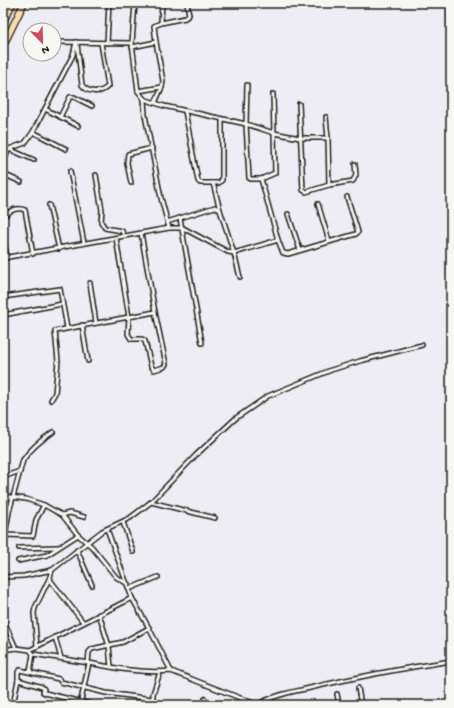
<svg xmlns="http://www.w3.org/2000/svg" width="454" height="708" font-family="'Gochi Hand',sans-serif">
<style>
.lines{fill:none;stroke-linecap:round;stroke-linejoin:round}
.stream{stroke:#608399;stroke-width:1}
.minor-casing{stroke:#1c1c1c;stroke-width:6}
.tertiary-casing{stroke:#1c1c1c;stroke-width:7}
.secondary-casing{stroke:#1c1c1c;stroke-width:8}
.trunk-casing{stroke:#1c1c1c;stroke-width:8}
.minor{stroke:#f6f6f2;stroke-width:3}
.tertiary{stroke:#f6f6f2;stroke-width:4}
.secondary{stroke:#f6f6f2;stroke-width:4.5}
.trunk{stroke:#f9deab;stroke-width:5.5}
</style>
<rect width="100%" height="100%" fill="#eeedf4"/>
<filter id="ink" filterUnits="userSpaceOnUse"><feTurbulence type="fractalNoise" baseFrequency=".025" numOctaves="2"/><feDisplacementMap in="SourceGraphic" scale="8" xChannelSelector="R" yChannelSelector="G"/><feConvolveMatrix kernelMatrix="1 2 1 2 8 2 1 2 1" color-interpolation-filters="sRGB"/></filter>
<g filter="url(#ink)">
<g class="lines">
<polyline class="stream" points="447,3 449,88 451,106"/>
<g class="minor-casing">
<g id="minor">
<polyline points="161,23 185,18 189,15 187,3"/>
<polyline points="54,42 132,43 138,91 144,99 145,115 161,198 169,228"/>
<polyline points="107,43 109,3"/>
<polyline points="132,43 135,3"/>
<path d="M77,44l5,41c6,8 19,9 26,1l-7,-43"/>
<polyline points="132,47 156,42 154,26 161,23 162,3"/>
<polyline points="138,91 162,87"/>
<polyline points="144,99 164,106 246,124 247,85"/>
<polyline points="155,103 162,87 163,81 156,42"/>
<polyline points="299,104 303,190 306,192 329,185"/>
<polyline points="45,109 78,126"/>
<polyline points="185,111 198,181 200,183 219,183 222,180 222,119"/>
<polyline points="60,117 70,97 74,97 92,106"/>
<polyline points="326,117 328,138 329,185 353,181 356,175 355,164"/>
<polyline points="33,132 66,149"/>
<polyline points="9,149 34,160"/>
<polyline points="3,162 9,149 25,143 33,132 73,55 76,42"/>
<polyline points="70,171 84,243"/>
<polyline points="3,174 21,182"/>
<polyline points="96,175 102,210 101,222 105,228 122,231 124,236"/>
<polyline points="261,179 251,179 249,178 246,124 274,133 273,94"/>
<polyline points="131,183 127,163 128,154 152,148"/>
<polyline points="213,183 220,210"/>
<polyline points="318,204 329,241"/>
<polyline points="49,205 59,249"/>
<polyline points="288,214 300,250"/>
<path d="M3,217c6,-6 13,-11 22,-7l8,44"/>
<polyline points="180,218 202,343"/>
<polyline points="167,222 215,207 220,210 234,253 240,277"/>
<polyline points="3,236 7,258"/>
<polyline points="116,238 129,317 128,334 131,339 142,339 145,341 151,366 154,370 164,367 166,364 155,312"/>
<polyline points="278,240 261,179 275,173 274,133 300,138 328,138"/>
<polyline points="3,258 169,228 183,228 228,252 234,253 278,240 283,253 288,254 356,234 358,232 347,197"/>
<polyline points="90,283 96,323"/>
<polyline points="3,297 60,289 67,328"/>
<polyline points="3,315 62,304"/>
<polyline points="82,325 88,361"/>
<polyline points="51,400 55,393 58,361 55,331 155,312 141,233"/>
<polyline points="3,477 20,471"/>
<polyline points="3,496 26,499 44,505 62,515 78,535 92,547 116,577 128,584"/>
<polyline points="151,502 196,455 236,418 268,396 331,370 360,361 422,345"/>
<polyline points="62,515 70,513 84,517"/>
<polyline points="123,522 133,552"/>
<polyline points="107,529 132,598 149,628 171,671"/>
<polyline points="5,535 33,536 36,520 44,505"/>
<path d="M3,546l6,-34 14,-52c8,-12 18,-20 30,-28"/>
<polyline points="19,548 58,547"/>
<polyline points="77,550 92,585"/>
<polyline points="18,561 47,555 78,535"/>
<polyline points="52,570 50,577 51,581 83,622"/>
<polyline points="3,577 24,576 52,570 102,531 130,518 151,502 215,518"/>
<polyline points="129,589 158,577"/>
<polyline points="99,614 109,646 111,667"/>
<polyline points="3,619 16,648"/>
<polyline points="55,637 61,658"/>
<polyline points="37,646 34,613 35,608 50,577"/>
<polyline points="3,650 16,648 30,650 132,598"/>
<polyline points="30,650 33,654 89,663"/>
<polyline points="88,663 89,652 92,649 123,642 149,628"/>
<polyline points="30,672 33,654"/>
<polyline points="18,680 42,687 44,689 43,692 45,693 94,705"/>
<polyline points="358,688 361,705"/>
<polyline points="337,694 339,705"/>
<polyline points="205,699 211,705"/>
<polyline points="13,705 18,680 18,672 20,670 59,679 61,682 106,693 153,699"/>
<path d="M80,705l9,-42c25,5 56,11 82,8l87,34"/>
<polyline points="153,705 153,694 160,672"/>
<path d="M257,705c16,-10 35,-13 53,-17 46,-11 94,-20 141,-27"/>
</g>
</g>
<g class="tertiary-casing">
<polyline id="tertiary" points="3,7 5,3"/>
</g>
<g class="secondary-casing">
<polyline id="secondary" points="3,704 6,705"/>
</g>
<g class="trunk-casing">
<g id="trunk">
<polyline points="3,22 13,3"/>
<polyline points="3,46 24,3"/>
</g>
</g>
<use href="#minor" class="minor"/>
<use href="#tertiary" class="tertiary"/>
<use href="#secondary" class="secondary"/>
<use href="#trunk" class="trunk"/>
</g>
</g>
<rect width="454" height="708" fill="none" stroke="#f6f6f2" stroke-width="16"/>
<rect x="8" y="8" width="438" height="692" fill="none" stroke="#1c1c1c" stroke-width="1.5" filter="url(#ink)"/>
<g transform="translate(42 42) rotate(157)"><circle r="19" fill="#f6f6f2" stroke="#9f9f9c"/>
<path d="M0-3L7 15L0 10L-7 15Z" fill="#d1495b"/>
<text y="-6" font-size="11" font-weight="bold" text-anchor="middle" fill="#1c1c1c">N</text>
</g>
</svg>
